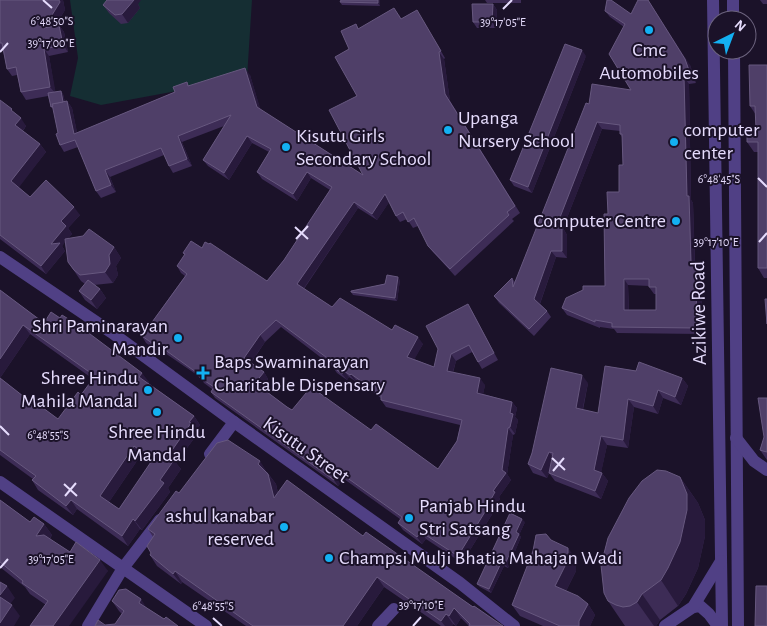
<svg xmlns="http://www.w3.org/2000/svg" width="767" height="626" font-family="'Alegreya Sans',sans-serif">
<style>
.green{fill:#152e33}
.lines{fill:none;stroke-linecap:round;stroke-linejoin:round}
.minor{stroke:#504085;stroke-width:12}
.tertiary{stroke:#504085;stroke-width:12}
.wall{fill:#3d2c56;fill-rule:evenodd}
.shaded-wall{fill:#281a3c}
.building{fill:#4f3f68;stroke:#67587f;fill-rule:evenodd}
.ticks{fill:none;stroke:#e6dcfd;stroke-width:2}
.poi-dot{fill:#13b0f2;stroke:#1b1229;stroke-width:2}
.labels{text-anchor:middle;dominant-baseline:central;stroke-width:4;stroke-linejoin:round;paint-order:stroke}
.poi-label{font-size:20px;fill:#e6dcfd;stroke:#1b1229;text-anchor:start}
.street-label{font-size:20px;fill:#e6dcfd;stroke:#1b1229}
.ticks-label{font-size:12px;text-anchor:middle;fill:#e6dcfd;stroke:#1b1229;stroke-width:4;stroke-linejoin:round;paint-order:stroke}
</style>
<rect width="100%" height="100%" fill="#1b1229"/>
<polygon class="green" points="70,0 252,0 247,78 101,105 70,96 78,58"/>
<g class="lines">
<g class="minor">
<polyline points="0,257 111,332 234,422 460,583 514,626"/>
<polyline points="210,454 234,422"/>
<polyline points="0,482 206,626"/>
<polyline points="88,626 123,568 160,520"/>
<polyline points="378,626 394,609"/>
</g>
<g class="tertiary">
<polyline points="713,0 722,626"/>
<polyline points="733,0 733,20"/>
<polyline points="734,50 738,626"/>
<polyline points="736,438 754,461 767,470"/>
<polyline points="693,607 700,606 709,614 718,626"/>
<polyline points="665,626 693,607 721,561"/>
</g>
</g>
<g class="wall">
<path d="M0,0h63l2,10 -10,16 4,-1 5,7 4,20 -19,4 6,36 6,-1 2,3 2,8 2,-1 5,7 5,25 98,-41 12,-10 2,4 61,-11 10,34 103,66 -6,-79 -8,-47 7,-25 3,5 40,-14 2,4 20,-2 24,41 -1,1 6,42 70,112 -8,6 2,2 -59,55 -22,-24 -5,-6 -10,-20 -5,2 -6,-9 -7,3 -4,-6 -7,-14 -12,18 -19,-12 -54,81 28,18 60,23 31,14 -9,15 20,8 38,-56 26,49 -16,9 -10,-17 -16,9 -3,12 32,12 -2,9 29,8 5,6 -2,9 3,3 -3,14 -2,1 -6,39 4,6 -12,17 1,2 -5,8 1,1 -34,55 -36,-24 -4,5 -19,-14 -5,-7 2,-4 -56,-40 -6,7 -123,-88 -4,-6 1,-3 -8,-6 -4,-6 -38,-26 -2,2 -14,-10 -4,-7 43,-60 -4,-3 -4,-7 8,-11 -2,-2 19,-5 65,33 17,-21 46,-70 -19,-12 -14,23 -35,-22 -5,-7 12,-20 -17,-9 -23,37 -21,-14 -5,-6 21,-34 -42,16 10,24 -19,7 -4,-7 -5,-11 -54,22 6,15 -15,6 -5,-7 -18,-44 -14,5 -4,-7 -6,-36 -3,-2 -3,-11 -22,4 -5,-8 -4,-17 -5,1 -5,-7 -4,-18h-3zM281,327l51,39 5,7 10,7 2,-3 6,4 1,-1 25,18v2l5,7 74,18 -3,16 -19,28 -67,-39 -79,-20 -5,-3 -25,-19 6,-9 -4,-7 -13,-9 14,-21z"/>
<polygon points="380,0 380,6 342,5 340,2"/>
<polygon points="485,0 521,0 521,3 487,3"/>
<polygon points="760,0 767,0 767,4 763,4"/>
<polygon points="138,4 140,8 128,23 121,24 109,13 103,5"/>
<polygon points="493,4 497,10 496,28 477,28 473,22"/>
<path d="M605,11l85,54 6,18 -7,1 2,116 2,3 2,59 7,6 -1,66 -84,-1 -3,-4 -14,-2v1l-33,-13 -5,-7 43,-22 3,-72 11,-22 4,-27 -1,-28 -2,-3v-3l-18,-2 -39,99 4,7v23l-11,-1 -16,47 7,7 4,6 -17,19 -35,-33 -5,-7 18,-18 3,4 74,-178 42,-14 -7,-63 -14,-10zM628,285l21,1v1l5,7h2v16h-27z"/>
<polygon points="586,56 532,193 514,186 510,180"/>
<polygon points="767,65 767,278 764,278 758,268 758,152 754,152 747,142 756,129 756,115 750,106"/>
<polygon points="0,100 14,113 26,126 23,131 40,144 46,152 18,187 30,197 80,215 68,228 72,234 68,238 114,247 121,258 116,266 118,275 113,283 94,285 100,289 106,298 97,309 85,300 79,291 85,284 81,281 68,262 65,242 62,246 65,251 46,274 0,239"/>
<polygon points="400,280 397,301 353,295 351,292"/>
<path d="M0,290l44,33 105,59 -1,1 46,33 6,9 -4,6 2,2 -22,30 5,6 -13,19 2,4 -28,38 -2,-1 -12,17 -51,-37 -4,6 -35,-25 -6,-10 1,-1 -33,-24zM30,334l63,45 -12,16 -23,24 -21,-12 -37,-29zM141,455l10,8 -32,46 -10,-7z"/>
<polygon points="605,366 682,378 688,386 681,405 663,398 658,414 634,407 628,448 607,445 601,472 608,481 601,499 555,481 549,473 550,471 547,478 533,473 528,464 588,383 583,410 598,413"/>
<polygon points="767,398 767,460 760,450 764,437"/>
<polygon points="267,472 276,484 278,493 363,536 503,626 469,626 461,618 456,626 453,624 452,626 441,626 384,587 357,626 246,626 182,582 181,584 157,566 150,555 151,553 153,537 148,529 179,493"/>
<polygon points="680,477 698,503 705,520 705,536 698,568 686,594 678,606 660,620 656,626 625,626 608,601"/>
<polygon points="0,500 30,522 44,524 52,535 50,539 70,552 108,571 46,605 30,594 25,587 0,567"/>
<polygon points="525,522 519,535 521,537 508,568 504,566 491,593 480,587 477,584"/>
<polygon points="551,540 576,559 576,571 566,591 588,604 595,615 590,626 543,626 520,616 512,605"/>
<polygon points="112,601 147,608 164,619 178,626 105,625 115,624 122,614 119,611"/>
</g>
<g class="shaded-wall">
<polygon points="59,0 63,0 65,10 49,35 44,28"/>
<polygon points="134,0 141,0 138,4 140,8 128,23 122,14"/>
<polygon points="378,0 380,0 380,6 378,3"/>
<polygon points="648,0 690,65 696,83 691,76"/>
<polygon points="493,4 497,10 496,28 492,22"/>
<polygon points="59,25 64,32 68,52 63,45"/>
<polygon points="44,49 49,56 56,94 50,87"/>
<polygon points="582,50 586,56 532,193 528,187"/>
<polygon points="439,52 444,59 450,101 520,213 445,94"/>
<polygon points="245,68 250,75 262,114 257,107"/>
<polygon points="684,77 689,84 691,200 693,203 695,268 691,262 687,196"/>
<polygon points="61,91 63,94 66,107 64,104"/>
<polygon points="67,101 72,108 79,141 74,134"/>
<polygon points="21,118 26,126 21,133 15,125"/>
<polygon points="597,122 602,129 563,228 567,235 567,258 562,251 557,225"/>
<polygon points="178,136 182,142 192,166 187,159"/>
<polygon points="247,136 252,143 229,180 224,173"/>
<polygon points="40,144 46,152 17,190 11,181"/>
<polygon points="105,170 110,177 116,192 111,185"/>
<polygon points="307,172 311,178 297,201 293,194"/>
<polygon points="385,194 390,201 377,220 372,214"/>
<polygon points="354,202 358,208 302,291 297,284"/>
<polygon points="74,207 80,215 68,228 72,234 62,246 65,251 46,274 41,266 61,221"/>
<polygon points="114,247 121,258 116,266 118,275 113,283 105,272 109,255"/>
<polygon points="551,251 556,257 539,306 534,299"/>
<polygon points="697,262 702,268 701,334 696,328"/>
<polygon points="398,277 400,280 397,301 395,298"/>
<polygon points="624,279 628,285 629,316 624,310"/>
<polygon points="100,289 106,298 97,309 91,300"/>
<polygon points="23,325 30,334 0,378 0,359"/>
<polygon points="260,335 265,342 249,365 244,358"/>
<polygon points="418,337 423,344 412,364 407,357"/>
<polygon points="157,344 162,351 160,353 156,346"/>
<polygon points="451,354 456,361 451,378 447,371"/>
<polygon points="344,371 349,377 347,380 342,374"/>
<polygon points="264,372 268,379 260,390 255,383"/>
<polygon points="142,373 149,382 146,386 139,377"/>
<polygon points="351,374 356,380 355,381 350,375"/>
<polygon points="582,375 588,383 581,416 576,408"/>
<polygon points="480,378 485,385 482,400 477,393"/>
<polygon points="682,378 688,386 681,405 675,397"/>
<polygon points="658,390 663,398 658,414 653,406"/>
<polygon points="628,399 634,407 628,448 623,440"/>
<polygon points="512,402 517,408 515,417 518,420 515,434 510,427 510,413"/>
<polygon points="194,416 200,425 196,431 198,433 176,463 181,469 168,488 170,492 142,530 135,521 160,480 168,456"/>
<polygon points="508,428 513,435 507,474 511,480 499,497 500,499 495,507 496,508 462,563 458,556 490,501 502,470"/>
<polygon points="601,436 607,445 600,478 594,470"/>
<polygon points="134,446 141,455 107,505 100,496"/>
<polygon points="549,452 555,460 547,478 541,470"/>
<polygon points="260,461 267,472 265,474 258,464"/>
<polygon points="339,472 344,479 338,486 334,480"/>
<polygon points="602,473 608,481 601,499 595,491"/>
<polygon points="268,474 276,484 281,508 274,498"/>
<polygon points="680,477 698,503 705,520 705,536 698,568 686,594 678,606 661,580"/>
<polygon points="71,500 77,509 73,515 66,506"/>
<polygon points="133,519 140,529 128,546 122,536"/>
<polygon points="522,519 525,522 519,535 521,537 508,568 505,564 516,532"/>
<polygon points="44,524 52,535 44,547 36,536"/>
<polygon points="421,532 426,539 422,544 417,537"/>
<polygon points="568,548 576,559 576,571 563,597 555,586"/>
<polygon points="100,560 108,571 69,626 53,626"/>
<polygon points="501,563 504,566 491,593 489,589"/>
<polygon points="175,571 182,582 181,584 173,574"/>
<polygon points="377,577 384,587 357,626 343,626"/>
<polygon points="7,586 15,598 7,608 0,598 0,595"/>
<polygon points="642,594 660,620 656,626 654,626 637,602"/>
<polygon points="141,599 148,610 139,603"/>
<polygon points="588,604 595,615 590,626 579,626 579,621"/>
<polygon points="12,605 20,616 14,626 0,626 0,623"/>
<polygon points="454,608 461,618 456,626 449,616"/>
<polygon points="446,614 453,624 452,626 445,626 441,621"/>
</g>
<g class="building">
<polygon points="0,0 59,0 60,2 44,28 59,25 63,45 44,49 50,87 21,92 16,67 7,69 2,43 0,43"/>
<polygon points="107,0 134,0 122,14 115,15 103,5"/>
<polygon points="341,0 378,0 378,3 340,2"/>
<path d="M607,0h4l20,14 7,-14h10l37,59 6,17 -7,1 3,119h2l2,66h6l-1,66 -84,-1v-4l-17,-3v2l-33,-14 4,-10 17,-8v-4h22l-1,-72h4l-1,-22h12v-27h4l-1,-31h-2v-9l-23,-3 -40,103 5,3v23h-11l-17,48 13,12 -18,18 -35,-33 18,-18 1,9 73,-184 3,1 3,-20 39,6 -22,-36 16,-30 -20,-13zM624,279h25v8h7v23h-32z"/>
<polygon points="472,4 493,4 492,22 473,22"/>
<path d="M394,8l7,11 16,-9 24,41 -2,1 6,42 70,112 -8,6 2,3 -59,54 -22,-23 -14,-28 -6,4 -5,-10 -7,4 -11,-22 -13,20 -18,-12 -57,82 35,23 8,-9 52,32 3,-5 23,12 -11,20 27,10 4,-18 -12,-23 42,-22 26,49 -16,9 -9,-17 -18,9 -4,17 33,7 -3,15 35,9 -2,11 3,1 -3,13 -2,1 -6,42 4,3 -13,18 2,1 -5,9 1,1 -33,54 -37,-24 -4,5 -19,-14 4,-6 -63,-45 -5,8 -123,-88 3,-5 -15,-10 1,-2 -43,-31 -1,2 -14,-10 45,-62 -10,-8 8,-12 -2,-1 8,-12 11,7 3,-6 4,2 1,-1 57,38 17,-21 48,-73 -25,-15 -14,22 -36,-22 14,-23 -24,-13 -23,37 -21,-13 28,-45 -53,21 9,23 -18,7 -8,-18 -56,22 6,15 -15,6 -21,-51 -15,5 -4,-11 2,-1 -6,-29 15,-3 7,33 101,-42 -2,-5 14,-5 1,4 57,-18 12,39 106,68 -34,-65 28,-14 -22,-39 14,-8 -8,-18 15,-7 2,5zM276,320l58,43 -2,3 10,8 2,-3 6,4 1,-1 30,21v5l81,20 -5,21 -19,28 -62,-45 -5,6 -60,-43 -19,23 -5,-3 -32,-24 9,-11 -20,-14 16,-23z"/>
<polygon points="565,44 582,50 528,187 510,180"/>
<polygon points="749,65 767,65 767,268 758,268 758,142 747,142 747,129 756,129 755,106 750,106"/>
<polygon points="61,91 63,102 52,104 53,106 51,107 48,93"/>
<polygon points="0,100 12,109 11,110 21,118 15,125 40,144 11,181 30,197 46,180 74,207 61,221 66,226 51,244 60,243 41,266 0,235"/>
<polygon points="89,229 114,247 109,255 110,264 105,272 80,275 74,270 68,262 65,239 83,236"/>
<polygon points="387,275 398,277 395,298 351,292 351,291 385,284"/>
<polygon points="88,280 100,289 91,300 79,291"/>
<path d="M0,290l44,33 7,-11 9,6 2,-3 8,5v-1l72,54 -3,4 55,39 -5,6 2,1 -23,33 6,4 -14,20 4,3 -29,38 -2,-2 -11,17 -51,-36 -5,6 -34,-26 4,-4 -36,-26v-72l37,29 2,-2 19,14 20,-27 3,3 14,-19 -72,-51 -23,34zM134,446l19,13 -34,50 -19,-13z"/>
<polygon points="765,299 767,299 767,324"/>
<polygon points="639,362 682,378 675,397 658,390 653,406 628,399 623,440 601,436 594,470 602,473 595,491 549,473 553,453 549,452 541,470 528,464 532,453 551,368 582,375 576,408 598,413 605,366 636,371"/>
<polygon points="758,398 767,398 767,452 763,451 760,450 764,437"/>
<polygon points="228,440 260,461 258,464 268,474 274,498 287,480 363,536 366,532 473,607 474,606 503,626 469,626 470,624 454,608 449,616 446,614 441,621 377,577 343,626 253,626 175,571 173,574 150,555 151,553 147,546 155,534 148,529 176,491 179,493 217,443"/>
<polygon points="657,470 666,471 680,477 687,494 687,510 680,542 668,568 661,580 642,594 637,602 630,606 623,607 616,605 608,601 604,593 601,565 608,538 629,498 642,481"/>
<polygon points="0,500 30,522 34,517 44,524 36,536 44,535 70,552 76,542 100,560 53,626 30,626 48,601 22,583 23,581 0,562"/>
<polygon points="510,513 522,519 516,532 519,534 505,564 501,563 489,589 477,584"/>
<polygon points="546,534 551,540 568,548 568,560 555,586 578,596 588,604 579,621 579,626 560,626 512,605 533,551 536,535"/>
<polygon points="0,582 7,586 0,595"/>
<polygon points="756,586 767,586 767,626 755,626"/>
<polygon points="126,589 141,599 139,603 164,619 166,617 178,626 95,626 98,620 105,625 115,624 124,611 112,601 119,590"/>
<polygon points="0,597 12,605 0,623"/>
</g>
<path class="ticks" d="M43,0l9,8M503,9l9,-9M0,52l8,-9M758,178l9,9M295,227l13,12M296,239l12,-13M759,242l8,-9M0,426l9,9M552,458l13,12M553,471l11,-13M64,484l13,12M65,496l11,-13M0,568l8,-9M213,618l9,8M413,626l8,-9"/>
<g class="poi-dot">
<circle cx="649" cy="30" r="5"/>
<circle cx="448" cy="130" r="5"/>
<circle cx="674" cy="142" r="5"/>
<circle cx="286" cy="147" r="5"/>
<circle cx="676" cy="221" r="5"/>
<circle cx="178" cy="338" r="5"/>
<path d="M200.5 365.5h5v5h5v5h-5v5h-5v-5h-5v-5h5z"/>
<circle cx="148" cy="390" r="5"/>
<circle cx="157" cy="412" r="5"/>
<circle cx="409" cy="518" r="5"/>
<circle cx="284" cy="527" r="5"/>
<circle cx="329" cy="558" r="5"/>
</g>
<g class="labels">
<g class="poi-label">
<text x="649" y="50" text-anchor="middle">Cmc<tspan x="649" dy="23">Automobiles</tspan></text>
<text x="458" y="118">Upanga<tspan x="458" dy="23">Nursery School</tspan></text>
<text x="684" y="130">computer<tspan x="684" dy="23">center</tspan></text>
<text x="296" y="136">Kisutu Girls<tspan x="296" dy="23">Secondary School</tspan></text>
<text x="666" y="221" text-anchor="end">Computer Centre</text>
<text x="168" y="326" text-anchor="end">Shri Paminarayan<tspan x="168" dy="23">Mandir</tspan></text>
<text x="214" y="362">Baps Swaminarayan<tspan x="214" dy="23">Charitable Dispensary</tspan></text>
<text x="138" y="378" text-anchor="end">Shree Hindu<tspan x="138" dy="23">Mahila Mandal</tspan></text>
<text x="157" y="432" text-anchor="middle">Shree Hindu<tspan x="157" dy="23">Mandal</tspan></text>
<text x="419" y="506">Panjab Hindu<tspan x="419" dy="23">Stri Satsang</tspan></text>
<text x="274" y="516" text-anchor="end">ashul kanabar<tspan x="274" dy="23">reserved</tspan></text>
<text x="339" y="558">Champsi Mulji Bhatia Mahajan Wadi</text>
</g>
<g class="street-label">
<text transform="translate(699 313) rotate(-91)">Azikiwe Road</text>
<text transform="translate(306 450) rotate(35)">Kisutu Street</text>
</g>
</g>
<g class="ticks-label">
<text x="52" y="25">6°48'50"S</text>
<text x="503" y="26">39°17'05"E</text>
<text x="51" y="47">39°17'00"E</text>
<text x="719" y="183">6°48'45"S</text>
<text x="716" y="246">39°17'10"E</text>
<text x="48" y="439">6°48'55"S</text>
<text x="51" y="563">39°17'05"E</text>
<text x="421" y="609">39°17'10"E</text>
<text x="213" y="610">6°48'55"S</text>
</g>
<g transform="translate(732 35) rotate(42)"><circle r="24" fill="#1b1229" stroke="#6c637e"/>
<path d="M0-4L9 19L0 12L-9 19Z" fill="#13b0f2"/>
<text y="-8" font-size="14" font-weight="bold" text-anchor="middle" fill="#e6dcfd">N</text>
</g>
</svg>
